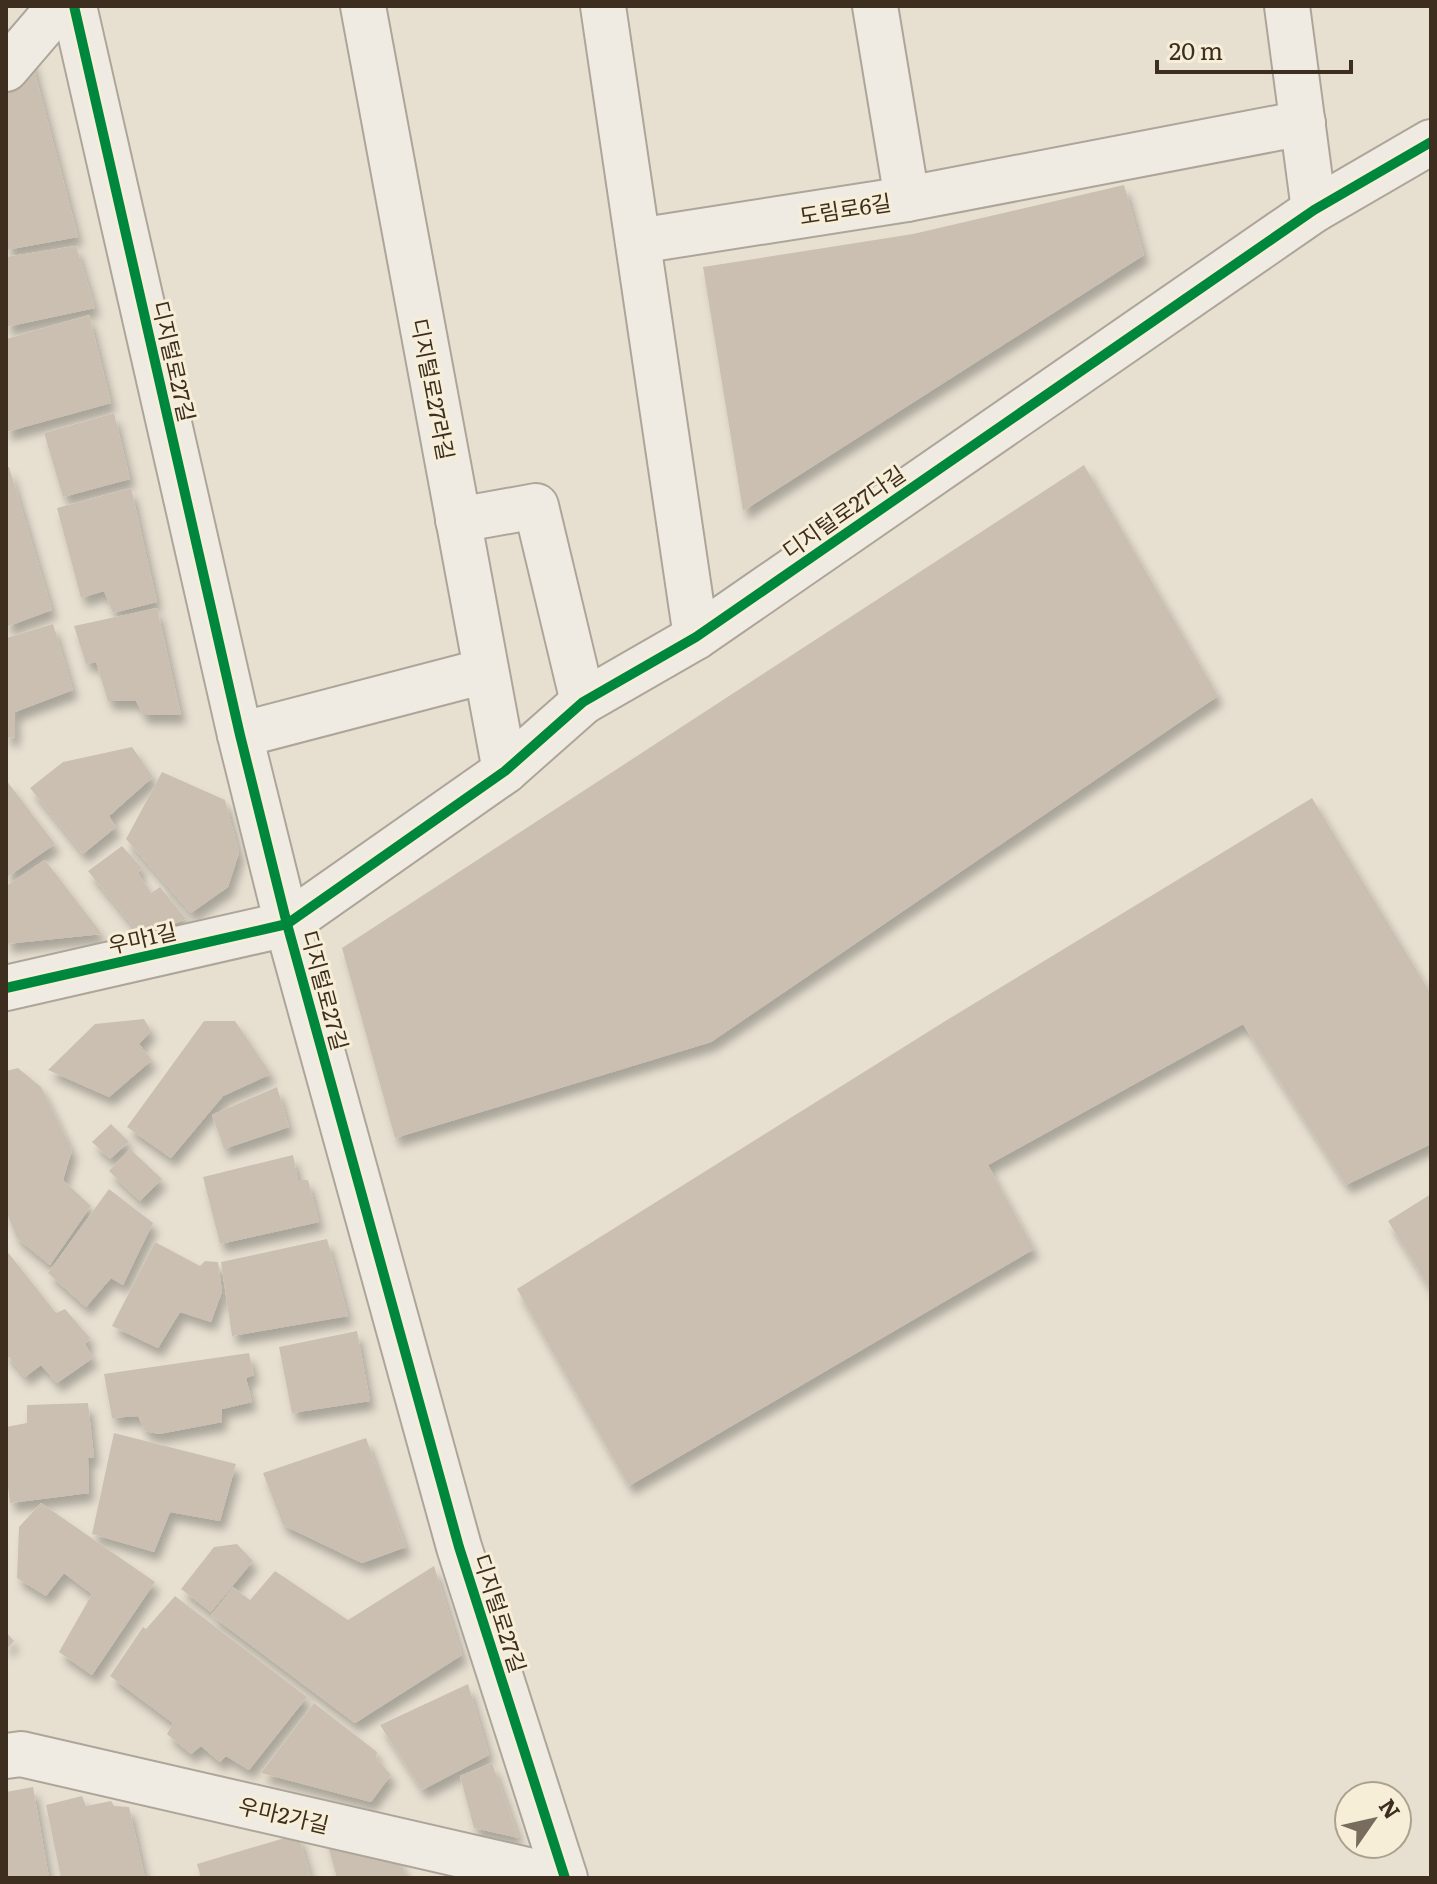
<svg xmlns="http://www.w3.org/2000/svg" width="1437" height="1884" font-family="Literata,'Noto Sans KR',serif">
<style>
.building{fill:#cbbfb2;filter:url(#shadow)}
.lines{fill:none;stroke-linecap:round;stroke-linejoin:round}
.minor-casing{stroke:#ada599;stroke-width:48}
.minor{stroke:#efebe3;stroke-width:44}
.cycleway-casing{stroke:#f7eed8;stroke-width:15}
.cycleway{stroke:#00873e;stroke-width:10}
.labels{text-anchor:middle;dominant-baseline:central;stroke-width:6;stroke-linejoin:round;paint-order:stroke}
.street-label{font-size:22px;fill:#3d2e20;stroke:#f7eed8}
</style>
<defs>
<filter id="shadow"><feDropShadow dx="5" dy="9" stdDeviation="4" flood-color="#0004"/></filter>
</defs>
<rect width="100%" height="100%" fill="#e7e0d1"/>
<g class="building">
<polygon points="30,54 78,237 6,250 6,86"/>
<polygon points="1124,185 1144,255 743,511 703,267 913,234"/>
<polygon points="76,246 95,308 6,327 6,257"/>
<polygon points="89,315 111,403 6,432 6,339"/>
<polygon points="114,413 130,479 63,497 44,433"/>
<polygon points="1084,465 1218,696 711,1042 395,1138 342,948"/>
<polygon points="9,467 52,610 6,627 6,468"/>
<polygon points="131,488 157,602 113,613 104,591 81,598 57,508"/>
<polygon points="157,608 181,715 143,715 136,701 108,701 96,662 86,664 74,626"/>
<polygon points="53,624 73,690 15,712 15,737 6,738 6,638"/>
<polygon points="132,747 153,777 109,816 116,827 83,854 30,788 63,762"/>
<polygon points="162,772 225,800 239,853 228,887 191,913 126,839"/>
<polygon points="6,780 55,844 6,878"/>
<polygon points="1312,798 1431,994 1431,1144 1346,1185 1243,1024 988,1165 1034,1249 629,1486 517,1289 947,1020"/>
<polygon points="122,846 142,868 138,873 151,893 160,887 186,919 142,937 88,871"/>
<polygon points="45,860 102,934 6,944 6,886"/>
<polygon points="144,1019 151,1031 139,1044 152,1060 109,1097 48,1070 95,1024"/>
<polygon points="204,1021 235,1021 271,1074 223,1096 171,1158 127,1127"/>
<polygon points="18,1068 41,1087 72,1150 63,1180 91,1206 50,1265 17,1238 6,1211 6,1071"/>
<polygon points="277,1087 289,1127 224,1149 212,1115"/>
<polygon points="111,1124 129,1142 110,1159 92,1142"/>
<polygon points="130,1149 162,1179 140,1201 109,1171"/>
<polygon points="293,1155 298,1180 308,1180 319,1222 220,1244 203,1177"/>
<polygon points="109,1189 153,1223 123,1285 111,1278 86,1307 48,1273"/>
<polygon points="1431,1194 1431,1290 1388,1221"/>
<polygon points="327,1239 348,1316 232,1336 221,1262"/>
<polygon points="155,1242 200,1266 205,1261 218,1262 222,1292 211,1322 180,1312 158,1348 112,1326"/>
<polygon points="6,1250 56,1313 65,1309 90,1338 85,1344 93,1358 57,1383 41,1365 25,1377 9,1357 6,1358"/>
<polygon points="357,1331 370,1401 292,1413 279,1347"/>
<polygon points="249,1353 254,1375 246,1378 252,1402 222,1409 222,1422 159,1434 145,1431 138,1416 112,1418 104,1374"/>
<polygon points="88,1403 94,1457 88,1458 89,1493 10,1503 6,1470 6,1427 27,1423 27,1405"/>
<polygon points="114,1433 236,1464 220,1521 170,1512 154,1552 92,1534"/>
<polygon points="366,1438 406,1547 362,1563 283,1525 263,1473"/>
<polygon points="41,1503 155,1582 92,1675 59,1652 92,1594 64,1573 46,1596 17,1578 19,1527"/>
<polygon points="237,1544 253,1561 211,1612 181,1589 214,1547"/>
<polygon points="434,1566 462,1655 355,1723 211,1615 233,1587 250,1600 275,1571 348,1620"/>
<polygon points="175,1596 307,1697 249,1770 226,1756 220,1762 201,1746 191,1754 167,1734 173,1723 110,1676 143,1627 146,1629"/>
<polygon points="6,1632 14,1641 6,1650"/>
<polygon points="468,1684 489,1755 422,1790 380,1725"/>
<polygon points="314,1703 377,1752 376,1758 391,1775 371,1802 261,1773"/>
<polygon points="492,1763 519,1838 474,1828 460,1776"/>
<polygon points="33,1787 49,1878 6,1878 6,1792"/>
<polygon points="82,1796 86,1806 111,1801 114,1806 129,1807 145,1878 61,1878 46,1805"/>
<polygon points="298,1834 311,1878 201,1878 197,1864"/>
<polygon points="325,1835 400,1855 380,1863 397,1857 408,1878 337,1878"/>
</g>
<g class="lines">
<g class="minor-casing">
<g id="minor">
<polyline points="74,6 240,735 287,924 459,1547 565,1878"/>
<polyline points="363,6 505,771"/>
<polyline points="603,6 696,637"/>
<polyline points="1287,6 1314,210"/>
<polyline points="6,69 60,6"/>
<polyline points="907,199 1303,123"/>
<polyline points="638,241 907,199 875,6"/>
<polyline points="458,520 536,506 583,702"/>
<polyline points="240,735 485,671"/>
<polyline points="6,988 287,924 505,771 583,702 696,637 1314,210 1431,142"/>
<polyline points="6,1756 21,1754 562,1878"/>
</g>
</g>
<use href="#minor" class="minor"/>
<g class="cycleway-casing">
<g id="cycleway">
<polyline points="74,6 240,735 287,924 459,1547 565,1878"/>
<polyline points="6,988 287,924 505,771 583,702 696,637 1314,210 1431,142"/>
</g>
</g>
<use href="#cycleway" class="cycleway"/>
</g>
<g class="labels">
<g class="street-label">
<text transform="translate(845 208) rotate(-9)">도림로6길</text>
<text transform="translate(175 361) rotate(77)">디지털로27길</text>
<text transform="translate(434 389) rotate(79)">디지털로27라길</text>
<text transform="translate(843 511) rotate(-35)">디지털로27다길</text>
<text transform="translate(142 937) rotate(-13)">우마1길</text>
<text transform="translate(326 990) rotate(75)">디지털로27길</text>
<text transform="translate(501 1613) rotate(72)">디지털로27길</text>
<text transform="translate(284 1814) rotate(13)">우마2가길</text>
</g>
</g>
<rect width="1437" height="1884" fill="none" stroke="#3d2e20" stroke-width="16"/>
<g transform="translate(1373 1820) rotate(56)"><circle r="38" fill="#f7eed8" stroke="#ada18e" stroke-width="2"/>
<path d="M0-6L14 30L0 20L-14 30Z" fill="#786c5e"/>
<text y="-12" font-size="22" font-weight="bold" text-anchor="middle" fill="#3d2e20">N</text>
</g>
<path d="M1157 60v12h194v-12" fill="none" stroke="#3d2e20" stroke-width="4"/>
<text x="1169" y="60" font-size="24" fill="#3d2e20" stroke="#f7eed8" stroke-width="6" paint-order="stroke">20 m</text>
</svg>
